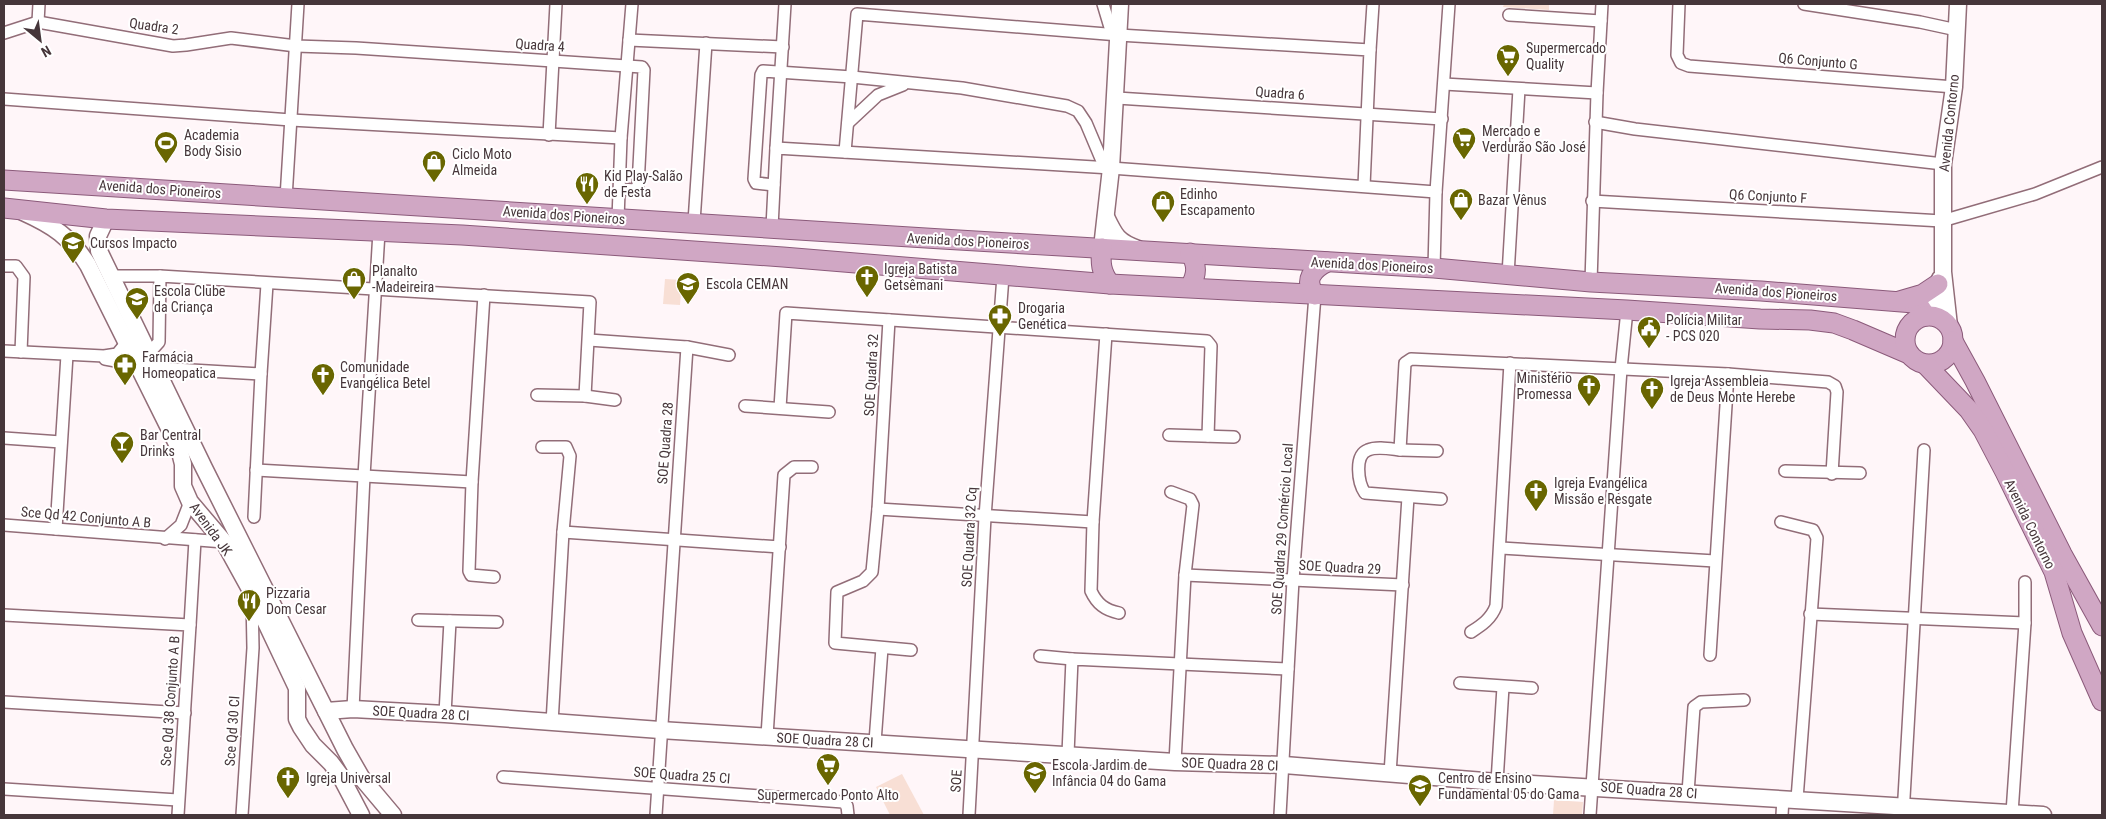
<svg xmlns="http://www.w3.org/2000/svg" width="2106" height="819" font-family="'Roboto Condensed',sans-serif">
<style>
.green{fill:#f8dfd5}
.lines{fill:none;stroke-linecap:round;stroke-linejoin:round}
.street-casing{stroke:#926d78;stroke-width:14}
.secondary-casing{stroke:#926d78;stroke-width:19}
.primary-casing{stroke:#8b5a7a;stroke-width:21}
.street{stroke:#fff;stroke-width:11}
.secondary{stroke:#fff;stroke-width:16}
.primary{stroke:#d0a7c4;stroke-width:19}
.labels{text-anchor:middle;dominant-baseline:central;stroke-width:4;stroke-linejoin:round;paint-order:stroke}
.street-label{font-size:14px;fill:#46363a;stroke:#fff}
.poi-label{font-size:14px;fill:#46363a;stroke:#fff;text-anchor:start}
</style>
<rect width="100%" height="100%" fill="#fff6f9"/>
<g class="green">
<polygon points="1504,4 1549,4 1549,10 1503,7"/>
<polygon points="665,279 682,280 680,305 663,304"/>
<polygon points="902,774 924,815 890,815 876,787"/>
<polygon points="1554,800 1583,802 1582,815 1553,815"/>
</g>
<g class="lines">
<g class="street-casing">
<g id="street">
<polyline points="1103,4 1112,34"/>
<polyline points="1679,4 1677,55 1681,63 1689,66 1954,87"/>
<polyline points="1804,4 1920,22 1957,30"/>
<polyline points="1509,15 1601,21"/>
<polyline points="38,22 39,4"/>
<polyline points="4,33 38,22 173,46 186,45 231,38 296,46 356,48 642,67 644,70 638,186 636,190 620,189"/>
<polyline points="629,40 783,47"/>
<polyline points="1370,50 1373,4"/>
<polyline points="1444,84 1597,93"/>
<polyline points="1117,98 1442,119"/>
<polyline points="4,99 291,120 621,138"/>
<polyline points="1595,122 1635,129 1943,164"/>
<polyline points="848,123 878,95 903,85"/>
<polyline points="549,135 556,4"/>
<polyline points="776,148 785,4"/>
<polyline points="845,152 857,14 1119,35 1370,50 1364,186"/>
<polyline points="774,185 756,183 754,179 761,75 763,71 852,77 962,88 1067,106 1078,111 1086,123 1105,168"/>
<polyline points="286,198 298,4"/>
<polyline points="1592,201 1942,221 2035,194 2102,167"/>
<polyline points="618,219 621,138 632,4"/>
<polyline points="694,222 706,43"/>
<polyline points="772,227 776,148 1111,168 1436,192"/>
<polyline points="4,266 16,266 24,277 21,352"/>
<polyline points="1434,268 1436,192 1449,4"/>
<polyline points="1508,275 1519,89"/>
<polyline points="111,276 160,276"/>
<polyline points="1591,282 1597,93 1602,4"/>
<polyline points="484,295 472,482 469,571 471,575 494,577"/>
<polyline points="889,320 878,509 872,572 863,581 837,592 835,643 911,650"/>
<path d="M1106,334l-13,188 -2,69c6,13 14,19 28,22"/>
<polyline points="589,340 687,347 729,355"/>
<polyline points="4,351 104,356 117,354 127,342"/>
<polyline points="149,353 159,342 160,276 590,302 585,396"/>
<polyline points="105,359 138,365"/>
<polyline points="157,368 261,374 267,284"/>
<polyline points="537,395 585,396 615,400"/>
<polyline points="745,406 829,412"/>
<polyline points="780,408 786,313 1207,341 1211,346 1208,436"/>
<polyline points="1169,435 1234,437"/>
<polyline points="4,438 61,442"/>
<polyline points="542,447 566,447 570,456 563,532 552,723"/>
<polyline points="1400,450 1437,451"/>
<polyline points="256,470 472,482"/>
<polyline points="1785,471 1860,473"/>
<polyline points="1171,492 1190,499 1193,505 1185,575 1175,762"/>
<path d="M1441,499l-76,-6c-7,-10 -11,-38 3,-43 9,-4 23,-1 32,0l5,-87 6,-4 317,15 100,8 7,4 2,6 -5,82"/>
<polyline points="878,509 1093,522"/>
<polyline points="254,517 261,374"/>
<polyline points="1781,522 1813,530 1817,538 1797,799"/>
<polyline points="4,525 224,542"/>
<polyline points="56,529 67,355"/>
<polyline points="563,532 780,547"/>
<polyline points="165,539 181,525 190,502"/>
<polyline points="1501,548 1715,561"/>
<polyline points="1185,575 1403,585"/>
<polyline points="1810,614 2025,623"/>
<polyline points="4,615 190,625 178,815"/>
<polyline points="418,620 497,622"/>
<polyline points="190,625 195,540"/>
<path d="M1471,632c11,-7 20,-13 25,-26l14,-243"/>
<polyline points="1710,655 1728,374"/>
<polyline points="1040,656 1072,659"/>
<polyline points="1460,683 1532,688"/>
<polyline points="4,702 185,713"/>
<polyline points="353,709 364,476 379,232"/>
<polyline points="445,714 450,621"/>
<polyline points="767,736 784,475 794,467 812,467"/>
<polyline points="875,742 882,648"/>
<polyline points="1068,754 1072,659 1288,669"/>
<polyline points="1390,774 1408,497"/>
<polyline points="503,777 843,802 847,806 848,815"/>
<polyline points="1497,782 1503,687"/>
<polyline points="4,789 178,800"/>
<polyline points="1688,793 1694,707 1701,702 1744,700"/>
<polyline points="2012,813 2025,623 2025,582"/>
<polyline points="242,815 253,648 252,598"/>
<polyline points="656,815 687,347"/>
<polyline points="969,815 985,517 1003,276"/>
<polyline points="1280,815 1293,580 1315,295"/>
<polyline points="1590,815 1621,369 1627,310"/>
<polyline points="1782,815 1783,798"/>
<polyline points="1903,815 1924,450"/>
</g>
</g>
<g class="secondary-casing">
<g id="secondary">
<path d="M23,212c29,13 48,25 65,53l91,183 4,16v22l7,16 34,40 27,49 46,97v31l4,8 12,18 18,18 9,12 21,40"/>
<path d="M1106,217c9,19 12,25 32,32"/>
<polyline points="106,219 98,236 99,251 204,468 345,749 361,777 393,815"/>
<polyline points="1102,248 1111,168 1120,4"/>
<polyline points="1928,316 1940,279"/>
<polyline points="1949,326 1943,272 1943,164 1954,87 1958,4"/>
<polyline points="326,711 353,709 445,714 660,730 1175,762 1284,765 1497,782 2043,815"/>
</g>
</g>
<g class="primary-casing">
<g id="primary">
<polyline points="4,180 942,239 1434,268 1591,282 1761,291 1914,303 1920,307 1926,316"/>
<polyline points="4,208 106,219 462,235 783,257 1110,284 1627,310 1760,319 1810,320 1834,323 1853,330 1909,354"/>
<path d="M1102,248c-2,15 -1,24 8,36"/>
<path d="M1190,287c7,-12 8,-22 0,-34"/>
<path d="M1315,295c-12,-15 -2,-26 12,-33"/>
<polyline points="1899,301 1923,294 1938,284"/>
<circle cx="1929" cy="340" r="24"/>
<polyline points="1953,341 1975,381 2062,554 2102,626"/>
<polyline points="1926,365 1969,410 1983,430 2005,472 2054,572 2072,633 2102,701"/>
</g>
</g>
<use href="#street" class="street"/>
<use href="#secondary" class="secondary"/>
<use href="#primary" class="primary"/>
</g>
<defs>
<g id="supermarket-pin" transform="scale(1.25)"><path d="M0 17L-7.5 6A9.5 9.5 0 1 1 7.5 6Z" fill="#696600" stroke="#fff"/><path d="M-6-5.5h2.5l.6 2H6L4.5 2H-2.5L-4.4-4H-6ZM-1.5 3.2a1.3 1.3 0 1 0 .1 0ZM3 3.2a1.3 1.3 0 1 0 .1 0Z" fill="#fff"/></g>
<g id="stadium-pin" transform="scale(1.25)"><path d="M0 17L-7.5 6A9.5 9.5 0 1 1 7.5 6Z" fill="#696600" stroke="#fff"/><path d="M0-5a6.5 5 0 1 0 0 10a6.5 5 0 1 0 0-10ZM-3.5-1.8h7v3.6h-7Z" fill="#fff"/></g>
<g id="shop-pin" transform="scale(1.25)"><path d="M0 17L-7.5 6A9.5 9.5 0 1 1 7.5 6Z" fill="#696600" stroke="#fff"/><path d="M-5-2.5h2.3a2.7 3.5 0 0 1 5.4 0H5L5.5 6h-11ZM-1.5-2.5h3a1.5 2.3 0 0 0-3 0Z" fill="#fff"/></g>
<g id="restaurant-pin" transform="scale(1.25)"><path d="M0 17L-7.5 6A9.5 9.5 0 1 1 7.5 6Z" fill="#696600" stroke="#fff"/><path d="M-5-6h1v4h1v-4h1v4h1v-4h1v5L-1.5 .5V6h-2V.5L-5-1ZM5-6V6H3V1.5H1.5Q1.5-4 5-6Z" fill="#fff"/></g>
<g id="school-pin" transform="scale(1.25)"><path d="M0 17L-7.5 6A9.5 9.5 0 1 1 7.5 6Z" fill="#696600" stroke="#fff"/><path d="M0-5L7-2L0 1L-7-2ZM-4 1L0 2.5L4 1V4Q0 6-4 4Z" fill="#fff"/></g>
<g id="church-pin" transform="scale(1.25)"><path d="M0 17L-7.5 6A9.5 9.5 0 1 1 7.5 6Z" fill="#696600" stroke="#fff"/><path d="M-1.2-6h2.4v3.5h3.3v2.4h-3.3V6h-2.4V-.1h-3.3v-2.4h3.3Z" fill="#fff"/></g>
<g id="pharmacy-pin" transform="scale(1.25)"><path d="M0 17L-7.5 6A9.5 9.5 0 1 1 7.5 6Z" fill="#696600" stroke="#fff"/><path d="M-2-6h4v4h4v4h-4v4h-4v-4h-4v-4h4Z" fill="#fff"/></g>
<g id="civic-pin" transform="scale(1.25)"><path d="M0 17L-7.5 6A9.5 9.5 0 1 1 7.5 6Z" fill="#696600" stroke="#fff"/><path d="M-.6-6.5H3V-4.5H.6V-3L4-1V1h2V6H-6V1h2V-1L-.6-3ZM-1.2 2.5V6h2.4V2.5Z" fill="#fff"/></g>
<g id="bar-pin" transform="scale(1.25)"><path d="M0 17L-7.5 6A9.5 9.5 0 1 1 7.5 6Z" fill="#696600" stroke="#fff"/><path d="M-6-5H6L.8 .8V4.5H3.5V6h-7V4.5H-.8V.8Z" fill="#fff"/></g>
</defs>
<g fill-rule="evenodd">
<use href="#supermarket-pin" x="1508" y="56"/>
<use href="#supermarket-pin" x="1464" y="139"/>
<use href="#stadium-pin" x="166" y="143"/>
<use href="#shop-pin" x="434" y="162"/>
<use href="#restaurant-pin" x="587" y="184"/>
<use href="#shop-pin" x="1461" y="200"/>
<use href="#shop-pin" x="1163" y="202"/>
<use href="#school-pin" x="73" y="243"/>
<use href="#church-pin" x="867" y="277"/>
<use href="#shop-pin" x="354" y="279"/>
<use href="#school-pin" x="688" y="284"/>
<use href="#school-pin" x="137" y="299"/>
<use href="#pharmacy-pin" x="1000" y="316"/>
<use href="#civic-pin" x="1649" y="328"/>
<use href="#pharmacy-pin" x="125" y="365"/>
<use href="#church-pin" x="323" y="375"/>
<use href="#church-pin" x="1589" y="386"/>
<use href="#church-pin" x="1652" y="389"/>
<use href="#bar-pin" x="122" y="443"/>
<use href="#church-pin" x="1536" y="491"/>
<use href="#restaurant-pin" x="249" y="601"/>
<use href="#supermarket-pin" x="828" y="765"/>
<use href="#school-pin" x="1035" y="773"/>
<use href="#church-pin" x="288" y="778"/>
<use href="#school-pin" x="1420" y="786"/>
</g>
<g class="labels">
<g class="street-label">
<text transform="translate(154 26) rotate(8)">Quadra 2</text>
<text transform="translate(540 45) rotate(4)">Quadra 4</text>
<text transform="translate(1818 61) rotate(5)">Q6 Conjunto G</text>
<text transform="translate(1280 93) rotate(4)">Quadra 6</text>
<text transform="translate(1949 123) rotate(-84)">Avenida Contorno</text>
<text transform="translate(160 189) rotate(4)">Avenida dos Pioneiros</text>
<text transform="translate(1768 196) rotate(3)">Q6 Conjunto F</text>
<text transform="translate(564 215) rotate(4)">Avenida dos Pioneiros</text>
<text transform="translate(968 241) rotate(3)">Avenida dos Pioneiros</text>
<text transform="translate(1372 265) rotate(3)">Avenida dos Pioneiros</text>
<text transform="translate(1776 292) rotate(4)">Avenida dos Pioneiros</text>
<text transform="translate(871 375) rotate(-87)">SOE Quadra 32</text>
<text transform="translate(665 443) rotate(-86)">SOE Quadra 28</text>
<text transform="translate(86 517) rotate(5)">Sce Qd 42 Conjunto A B</text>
<text transform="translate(2030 524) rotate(64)">Avenida Contorno</text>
<text transform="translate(211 529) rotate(54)">Avenida JK</text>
<text transform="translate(1282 529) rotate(-86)">SOE Quadra 29 Comércio Local</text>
<text transform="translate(969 537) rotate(-87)">SOE Quadra 32 Cq</text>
<text transform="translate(1340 567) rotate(3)">SOE Quadra 29</text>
<text transform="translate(170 701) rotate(-86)">Sce Qd 38 Conjunto A B</text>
<text transform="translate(421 713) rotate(3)">SOE Quadra 28 CI</text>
<text transform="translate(232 731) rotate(-86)">Sce Qd 30 Cl</text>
<text transform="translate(825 740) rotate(3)">SOE Quadra 28 CI</text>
<text transform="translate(1230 764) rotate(2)">SOE Quadra 28 CI</text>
<text transform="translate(682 775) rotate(4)">SOE Quadra 25 CI</text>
<text transform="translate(956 781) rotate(-86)">SOE</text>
<text transform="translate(1649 790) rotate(4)">SOE Quadra 28 CI</text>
</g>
<g class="poi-label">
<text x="1526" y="48">Supermercado<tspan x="1526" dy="16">Quality</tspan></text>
<text x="1482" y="131">Mercado e<tspan x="1482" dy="16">Verdurão São José</tspan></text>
<text x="184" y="135">Academia<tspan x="184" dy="16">Body Sisio</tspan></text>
<text x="452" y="154">Ciclo Moto<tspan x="452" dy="16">Almeida</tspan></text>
<text x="604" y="176">Kid Play-Salão<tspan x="604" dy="16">de Festa</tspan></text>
<text x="1180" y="194">Edinho<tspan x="1180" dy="16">Escapamento</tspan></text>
<text x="1478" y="200">Bazar Vênus</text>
<text x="90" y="243">Cursos Impacto</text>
<text x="884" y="269">Igreja Batista<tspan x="884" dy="16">Getsêmani</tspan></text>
<text x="372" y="271">Planalto<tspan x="372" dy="16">-Madeireira</tspan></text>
<text x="706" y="284">Escola CEMAN</text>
<text x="154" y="291">Escola Clube<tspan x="154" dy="16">da Criança</tspan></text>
<text x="1018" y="308">Drogaria<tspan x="1018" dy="16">Genética</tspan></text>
<text x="1666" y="320">Polícia Militar<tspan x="1666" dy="16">- PCS 020</tspan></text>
<text x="142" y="357">Farmácia<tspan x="142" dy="16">Homeopatica</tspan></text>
<text x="340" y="367">Comunidade<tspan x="340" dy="16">Evangélica Betel</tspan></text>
<text x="1572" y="378" text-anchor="end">Ministério<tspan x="1572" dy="16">Promessa</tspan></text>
<text x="1670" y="381">Igreja Assembleia<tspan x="1670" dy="16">de Deus Monte Herebe</tspan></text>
<text x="140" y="435">Bar Central<tspan x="140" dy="16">Drinks</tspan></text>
<text x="1554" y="483">Igreja Evangélica<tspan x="1554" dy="16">Missão e Resgate</tspan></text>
<text x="266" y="593">Pizzaria<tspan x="266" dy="16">Dom Cesar</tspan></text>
<text x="1052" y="765">Escola Jardim de<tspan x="1052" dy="16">Infância 04 do Gama</tspan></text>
<text x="306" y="778">Igreja Universal</text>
<text x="1438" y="778">Centro de Ensino<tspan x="1438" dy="16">Fundamental 05 do Gama</tspan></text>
<text x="828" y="795" text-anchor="middle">Supermercado Ponto Alto</text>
</g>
</g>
<rect width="2106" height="819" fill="none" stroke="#46363a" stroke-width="10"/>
<g transform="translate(40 40) rotate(151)" stroke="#ffffff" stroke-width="4" paint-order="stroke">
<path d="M0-4L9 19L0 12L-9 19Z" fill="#46363a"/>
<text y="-8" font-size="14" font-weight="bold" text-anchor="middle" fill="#46363a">N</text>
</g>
</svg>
